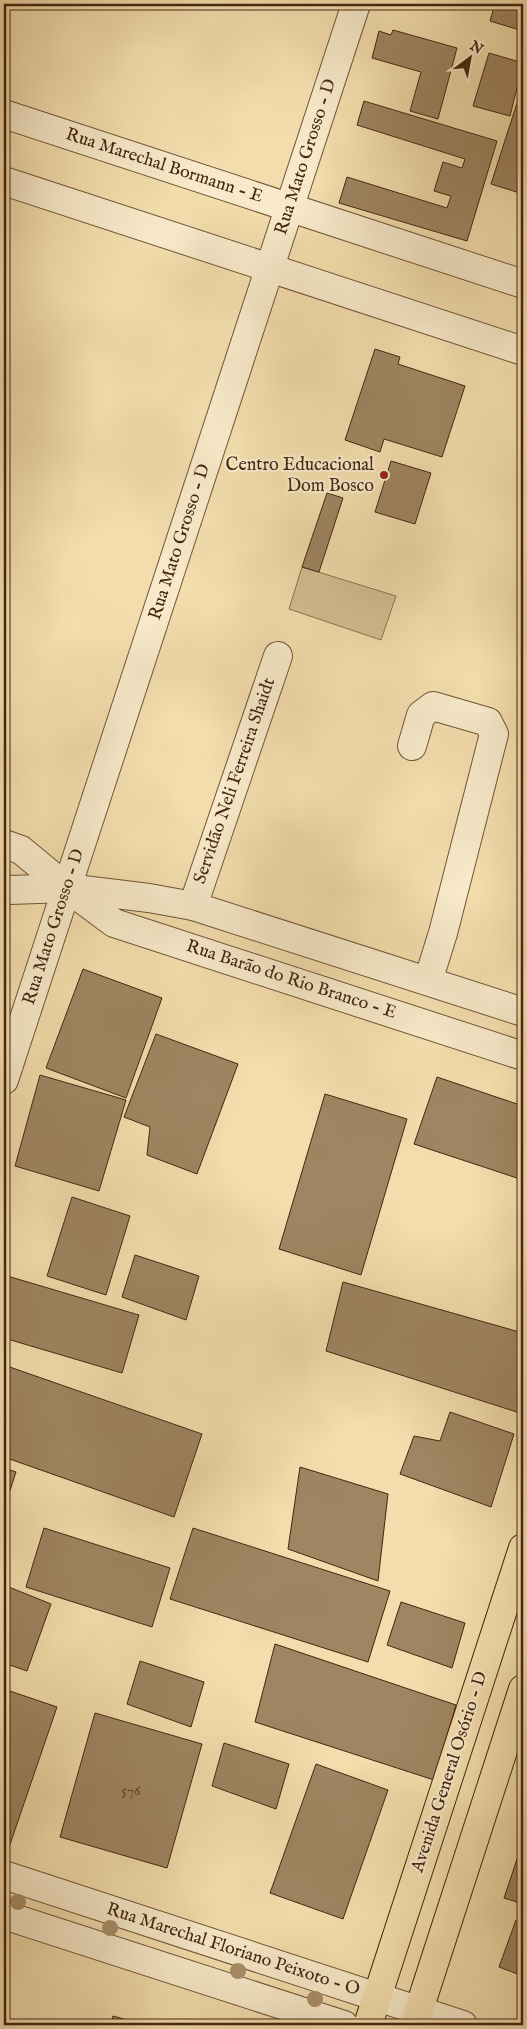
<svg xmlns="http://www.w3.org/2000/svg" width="527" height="2029" font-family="'IM FELL English',serif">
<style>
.green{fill:#d5be92;stroke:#8c7252}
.building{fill:#9f8562;stroke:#442611}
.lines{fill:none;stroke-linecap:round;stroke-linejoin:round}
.minor-casing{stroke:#705438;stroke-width:30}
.major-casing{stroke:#442611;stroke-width:30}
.minor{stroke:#f7e9c9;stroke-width:28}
.major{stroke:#f3ddac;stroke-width:28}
.tree{fill:#a78d68}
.poi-dot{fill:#8f2418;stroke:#f7e9c9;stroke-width:2}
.labels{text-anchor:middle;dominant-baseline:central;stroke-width:4.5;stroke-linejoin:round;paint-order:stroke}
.number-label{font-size:15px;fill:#5b3e25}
.street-label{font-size:18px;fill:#442611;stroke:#f7e9c9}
.poi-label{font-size:18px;fill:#442611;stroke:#f7e9c9;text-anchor:end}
</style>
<rect width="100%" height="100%" fill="#f3ddac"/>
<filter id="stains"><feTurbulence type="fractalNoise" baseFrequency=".004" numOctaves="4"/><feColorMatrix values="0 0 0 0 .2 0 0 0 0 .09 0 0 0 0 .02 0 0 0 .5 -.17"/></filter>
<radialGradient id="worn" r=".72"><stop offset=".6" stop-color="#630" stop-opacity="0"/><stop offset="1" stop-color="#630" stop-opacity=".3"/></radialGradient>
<polygon class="green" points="302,567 396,596 381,640 289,609"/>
<g class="building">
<polygon points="495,4 523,4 523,31 490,21"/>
<polygon points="393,30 457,48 438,119 410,111 421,72 372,58 379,31 391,35"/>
<polygon points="489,53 523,63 510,116 473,106"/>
<polygon points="364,101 497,141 467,241 339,203 347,177 447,208 451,196 434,191 443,162 462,168 465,159 357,125"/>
<polygon points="517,103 523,105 523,194 491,184"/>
<polygon points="375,349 400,357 398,364 465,386 442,457 384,439 380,452 345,440"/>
<polygon points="391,461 431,473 415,524 375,512"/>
<polygon points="327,493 343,498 319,572 302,567"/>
<polygon points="83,969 162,998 126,1098 46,1068"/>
<polygon points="156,1034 238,1064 197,1174 147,1155 150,1127 124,1117"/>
<polygon points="40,1075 126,1100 99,1191 15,1166"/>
<polygon points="437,1077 523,1106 523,1180 414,1144"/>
<polygon points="325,1094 407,1119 361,1275 279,1249"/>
<polygon points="72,1197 130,1216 106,1295 47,1276"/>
<polygon points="135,1255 199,1276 186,1320 122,1297"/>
<polygon points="4,1275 139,1315 122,1373 4,1338"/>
<polygon points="343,1282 523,1333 523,1414 326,1351"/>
<polygon points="4,1365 202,1434 174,1517 4,1457"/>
<polygon points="450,1412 514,1434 491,1507 400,1474 414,1436 440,1441"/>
<polygon points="300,1467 388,1494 378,1581 288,1549"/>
<polygon points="4,1468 16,1472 4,1509"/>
<polygon points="44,1528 170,1568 152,1627 26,1587"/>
<polygon points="193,1528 390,1591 368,1662 170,1599"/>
<polygon points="4,1585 51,1604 27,1671 4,1663"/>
<polygon points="401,1602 465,1623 452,1668 387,1645"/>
<polygon points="275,1644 456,1705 434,1780 255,1722"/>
<polygon points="140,1661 204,1682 191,1727 127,1704"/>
<polygon points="4,1689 57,1707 5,1859 4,1859"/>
<polygon points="95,1713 202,1744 167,1868 60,1837"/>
<polygon points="224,1743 289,1764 276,1809 212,1786"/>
<polygon points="316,1764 388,1790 343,1919 270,1893"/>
<polygon points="523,1841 523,1904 504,1898"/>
<polygon points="516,1920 523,1923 523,1976 499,1967"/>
<polygon points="113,2016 146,2025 110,2025"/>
</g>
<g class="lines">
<g class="minor-casing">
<g id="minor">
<polyline points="4,114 523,284"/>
<polyline points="4,181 523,351"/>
<polyline points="412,746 421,715 433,706 488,722 494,734 443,933 428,981"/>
<polyline points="4,844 21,850 67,888 149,898 193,906 523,1012"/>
<polyline points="4,888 10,890 67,888 114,923 523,1056"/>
<polyline points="193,906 278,656"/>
<polyline points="4,1080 356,4"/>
<polyline points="4,1875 463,2025"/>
<polyline points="4,1915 344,2025"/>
</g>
</g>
<g class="major-casing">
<g id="major">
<polyline points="368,2025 523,1548"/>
<polyline points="414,2025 523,1689"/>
</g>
</g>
<use href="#minor" class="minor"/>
<use href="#major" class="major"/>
</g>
<g class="tree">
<circle cx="18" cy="1902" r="8"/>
<circle cx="110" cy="1928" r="8"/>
<circle cx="238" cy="1971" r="8"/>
<circle cx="315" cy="1999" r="8"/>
</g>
<circle class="poi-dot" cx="384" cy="475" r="5"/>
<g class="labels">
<g class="number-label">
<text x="131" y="1790">576</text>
</g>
<g class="street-label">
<text transform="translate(306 157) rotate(-72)">Rua Mato Grosso - D</text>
<text transform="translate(164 166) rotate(18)">Rua Marechal Bormann - E</text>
<text transform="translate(180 542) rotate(-72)">Rua Mato Grosso - D</text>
<text transform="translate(235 781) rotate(-71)">Servidão Neli Ferreira Shaidt</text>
<text transform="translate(54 927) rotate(-72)">Rua Mato Grosso - D</text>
<text transform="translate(291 980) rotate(18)">Rua Barão do Rio Branco - E</text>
<text transform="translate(450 1772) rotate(-72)">Avenida General Osório - D</text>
<text transform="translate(233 1950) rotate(18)">Rua Marechal Floriano Peixoto - O</text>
</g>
<g class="poi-label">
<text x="374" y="465">Centro Educacional<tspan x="374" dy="21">Dom Bosco</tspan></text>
</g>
</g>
<rect width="527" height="2029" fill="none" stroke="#f3ddac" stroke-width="20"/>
<rect x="5" y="5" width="517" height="2019" fill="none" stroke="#442611" stroke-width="2.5"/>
<rect x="10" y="10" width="507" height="2009" fill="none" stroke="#442611"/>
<g transform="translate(470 58) rotate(32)" stroke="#f7e9c9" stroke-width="4" paint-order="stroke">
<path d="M0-4L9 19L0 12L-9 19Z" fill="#442611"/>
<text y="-8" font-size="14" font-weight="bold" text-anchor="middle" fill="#442611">N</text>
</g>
<rect width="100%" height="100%" filter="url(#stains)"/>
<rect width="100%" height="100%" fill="url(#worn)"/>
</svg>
